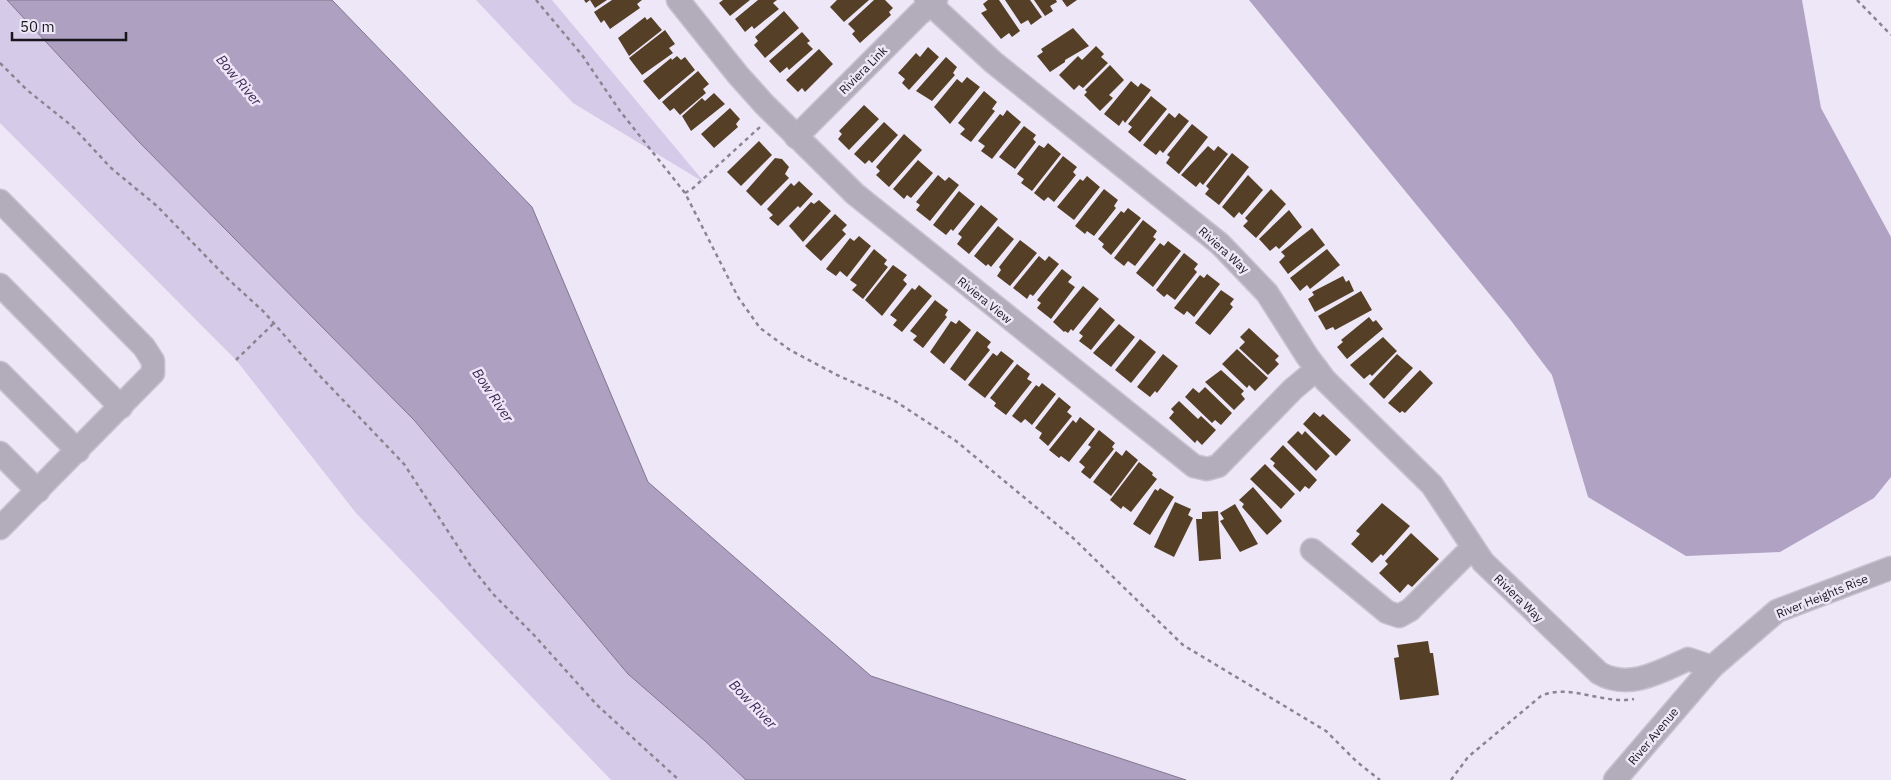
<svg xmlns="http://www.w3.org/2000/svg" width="1891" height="780" font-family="'IBM Plex Sans',sans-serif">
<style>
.green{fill:#d6cae9}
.forest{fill:#afa2c3}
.water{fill:#ada0c0;stroke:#80778f}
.building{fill:#554027}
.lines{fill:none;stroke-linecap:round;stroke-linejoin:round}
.minor-casing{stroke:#c7c1d0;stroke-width:25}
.path{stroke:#898591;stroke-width:2.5;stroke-dasharray:4 4;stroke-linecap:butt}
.minor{stroke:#b2acbb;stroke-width:22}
.labels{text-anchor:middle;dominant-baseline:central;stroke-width:5;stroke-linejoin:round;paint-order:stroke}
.street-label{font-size:12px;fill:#18161c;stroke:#eee7f8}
.water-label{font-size:14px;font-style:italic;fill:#3c2854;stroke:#eee7f8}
</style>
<rect width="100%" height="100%" fill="#eee7f8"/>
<g class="green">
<polygon points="0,0 7,0 140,143 414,420 628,674 705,741 746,780 611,780 356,513 236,360 0,123"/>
<polygon points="476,0 552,0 705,183 573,103"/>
</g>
<polygon class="forest" points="1249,0 1802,0 1821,108 1891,237 1891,477 1874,498 1780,552 1686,556 1588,497 1552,375 1509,318"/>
<polygon class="water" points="7,0 332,0 532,207 648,482 871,676 1186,780 746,780 705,741 628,674 414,420 140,143"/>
<g class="building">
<polygon points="584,0 607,0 595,8 590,0 586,3"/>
<polygon points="612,0 642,0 637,4 640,8 610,29 604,20 601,23 594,12"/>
<polygon points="723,0 750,0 730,16 719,3"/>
<polygon points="758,0 777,0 773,3 779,9 754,29 752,26 745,32 735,19"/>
<polygon points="837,0 869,0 844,22 830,7"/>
<polygon points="874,0 885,0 893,8 889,12 891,15 860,43 852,34 855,31 848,24"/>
<polygon points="988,0 999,0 1020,31 1012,37 1009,33 1001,39 981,13 987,10 983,4"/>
<polygon points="1005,0 1030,0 1042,17 1031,25 1028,20 1021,24"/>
<polygon points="1034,0 1056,0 1057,2 1050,6 1053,11 1045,16"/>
<polygon points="1062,0 1077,0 1067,7"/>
<polygon points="784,11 799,28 765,58 754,45 758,41 755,37"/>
<polygon points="645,17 647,20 651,17 662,30 629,56 618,38"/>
<polygon points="1073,28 1089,46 1065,60 1065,62 1050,72 1037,56 1043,52 1041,49"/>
<polygon points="665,30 675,44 669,48 673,53 642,75 629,58"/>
<polygon points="802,32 810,41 807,43 813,49 789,70 787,67 780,73 769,61"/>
<polygon points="1096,46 1104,54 1101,57 1108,63 1083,88 1079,85 1074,90 1059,75 1078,56 1082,60"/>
<polygon points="928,47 939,57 909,90 902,83 905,79 898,73 916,53 920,57"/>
<polygon points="819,49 833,64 805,92 802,88 798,92 786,80"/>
<polygon points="677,56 681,60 685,57 695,70 659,100 643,81 671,58 672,60"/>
<polygon points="946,57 957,67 953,73 955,75 932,101 916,91"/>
<polygon points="1110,65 1124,80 1109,95 1113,98 1100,111 1084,95 1087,92 1085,90"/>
<polygon points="698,71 709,84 703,89 706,93 680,115 674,108 670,111 662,102"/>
<polygon points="967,77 980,87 950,124 934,107 957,79 962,83"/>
<polygon points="1131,81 1138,87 1141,83 1151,90 1125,123 1123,120 1119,126 1104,114"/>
<polygon points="984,91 997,102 992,109 995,111 971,142 960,134 965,129 958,123"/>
<polygon points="714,93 725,104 691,131 682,116 702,98 705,101"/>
<polygon points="1151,96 1167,109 1140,142 1128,132 1132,127 1128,124"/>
<polygon points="864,105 879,119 849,150 838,139 842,134 839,131"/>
<polygon points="730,108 740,119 736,124 738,127 714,148 701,134"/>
<polygon points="1007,110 1021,122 992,159 981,151 985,146 978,141 1000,114 1003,116"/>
<polygon points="1169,113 1175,118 1179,113 1189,121 1163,153 1160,150 1156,155 1143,145"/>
<polygon points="884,122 898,135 872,163 869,160 865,164 854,154"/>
<polygon points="1192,124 1208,137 1179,174 1166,163 1170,157 1167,155"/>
<polygon points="1024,126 1036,135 1033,139 1036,142 1015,169 999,157"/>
<polygon points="904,134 922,150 889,187 876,175 880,171 876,167"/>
<polygon points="759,141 772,155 741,186 727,172"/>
<polygon points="1048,143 1061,154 1032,191 1021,183 1024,179 1017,174 1039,145 1044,148"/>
<polygon points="1208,146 1214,151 1218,146 1228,154 1203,185 1200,182 1196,187 1181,175"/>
<polygon points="1232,153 1249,167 1219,205 1205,194 1209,189 1206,186"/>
<polygon points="1063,156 1077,167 1073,172 1076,175 1054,202 1048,197 1044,201 1034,193"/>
<polygon points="775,158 782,159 789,167 785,174 789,178 761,206 746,191"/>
<polygon points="918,160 933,173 911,198 907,195 904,199 893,189"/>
<polygon points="938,175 945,181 949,177 959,185 930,221 916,210 920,205 916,202"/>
<polygon points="1248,175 1263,190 1242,215 1239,212 1234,218 1222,207"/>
<polygon points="1087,176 1100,187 1074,220 1057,207 1080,179 1083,181"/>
<polygon points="799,181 813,194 800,208 798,206 778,226 769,218 773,215 767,209 791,183 794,186"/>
<polygon points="1104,189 1118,200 1114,206 1116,208 1094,236 1087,231 1085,234 1075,226"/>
<polygon points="1271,189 1286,204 1256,238 1243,226 1248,221 1245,218"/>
<polygon points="959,191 975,204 953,231 951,229 946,235 933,225"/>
<polygon points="819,200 831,211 803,242 789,226 811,202 814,204"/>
<polygon points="981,205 998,219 969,254 957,244 962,237 958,234"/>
<polygon points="1128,208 1141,218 1111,255 1102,247 1104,244 1098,239 1121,211 1124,213"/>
<polygon points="1289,210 1302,227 1279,249 1276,246 1270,251 1259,239"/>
<polygon points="835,214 847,225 842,230 846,234 821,261 805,246"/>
<polygon points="1143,220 1157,231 1153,237 1156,239 1135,266 1128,261 1124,266 1114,258"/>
<polygon points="998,226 1014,239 991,267 988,264 986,266 974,256"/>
<polygon points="1312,228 1325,245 1288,274 1279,262 1285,256 1281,252"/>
<polygon points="859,236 871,246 847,277 840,271 836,276 826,269 850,238 854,241"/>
<polygon points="1020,240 1037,253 1010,286 997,276 1001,270 999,267"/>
<polygon points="1168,241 1181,251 1153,287 1136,273 1160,243 1164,246"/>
<polygon points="874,249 887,260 884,264 888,267 863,299 852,290 857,285 850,280"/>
<polygon points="1327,249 1340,265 1310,289 1307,285 1300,291 1290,278"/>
<polygon points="1184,253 1198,264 1194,269 1197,272 1175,300 1167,294 1164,297 1156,290"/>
<polygon points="1039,256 1045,261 1049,256 1059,264 1033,296 1030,294 1027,299 1013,288"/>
<polygon points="893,265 907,275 903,280 907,284 882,316 865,300"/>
<polygon points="1062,269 1072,277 1068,282 1075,287 1051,319 1037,308 1041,303 1037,300"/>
<polygon points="1207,274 1220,284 1194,317 1187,311 1184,315 1174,308 1200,275 1204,278"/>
<polygon points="1343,276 1346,282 1349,280 1354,291 1315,312 1308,299 1314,295 1312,292"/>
<polygon points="919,285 932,296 902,332 893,325 897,320 890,315 912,288 915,290"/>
<polygon points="1083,286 1099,299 1073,331 1071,329 1068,333 1065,331 1064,332 1053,322"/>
<polygon points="1221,290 1234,299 1230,304 1233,307 1210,335 1195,323"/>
<polygon points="1361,291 1372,310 1335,330 1333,327 1326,330 1318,316"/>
<polygon points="935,300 948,310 945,315 947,317 923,348 913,340 917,336 910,331"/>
<polygon points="1100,307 1115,320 1091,350 1079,341 1083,336 1079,333"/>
<polygon points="1369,317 1373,322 1376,320 1383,329 1347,359 1337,347 1343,342 1341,340"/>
<polygon points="959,320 971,330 944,364 930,352 951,321 956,324"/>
<polygon points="1119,324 1135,337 1111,367 1093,353"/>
<polygon points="1249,328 1279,356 1275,360 1279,364 1268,375 1239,348 1245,342 1240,337"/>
<polygon points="977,331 991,342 987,347 990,350 965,381 950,369"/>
<polygon points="1383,337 1397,351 1372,376 1370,374 1364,379 1350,365"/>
<polygon points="1140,339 1156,352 1131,383 1115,370"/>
<polygon points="1237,349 1268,378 1255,391 1249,385 1247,388 1222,364"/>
<polygon points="1001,351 1014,361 985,398 968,385 993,353 997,356"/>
<polygon points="1163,354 1178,366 1157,393 1155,391 1150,397 1137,387"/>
<polygon points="1397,354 1413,368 1384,399 1369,384"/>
<polygon points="1017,364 1030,374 1027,379 1032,382 1006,415 994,406 996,403 990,398"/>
<polygon points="1221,370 1244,391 1241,394 1245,399 1234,410 1205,382"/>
<polygon points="1420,370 1433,383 1405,413 1402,411 1400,413 1388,403"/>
<polygon points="1042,383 1056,394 1032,425 1025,419 1021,423 1012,416 1036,385 1039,387"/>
<polygon points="1205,387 1232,413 1221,425 1215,420 1212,423 1185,397 1193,388 1199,393"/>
<polygon points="1059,397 1071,407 1067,412 1072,416 1048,446 1039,438 1042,433 1035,428"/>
<polygon points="1179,401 1198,419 1201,416 1216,430 1202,445 1197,440 1195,443 1169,418 1174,412 1171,409"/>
<polygon points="1314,412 1320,417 1323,414 1351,440 1336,456 1303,424"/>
<polygon points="1080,417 1095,429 1069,462 1061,456 1059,458 1049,450 1073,420 1076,423"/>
<polygon points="1099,430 1115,443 1112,447 1114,449 1090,479 1081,472 1085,467 1079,462 1091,447 1088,445"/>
<polygon points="1298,431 1302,435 1305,431 1330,456 1316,471 1287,442"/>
<polygon points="1283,445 1317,480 1309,489 1305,486 1300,492 1273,466 1275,463 1270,459"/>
<polygon points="1126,450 1138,460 1111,496 1093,482 1116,451 1122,456"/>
<polygon points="1139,462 1153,473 1152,475 1157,479 1131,512 1123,506 1121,509 1110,500"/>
<polygon points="1265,464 1295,494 1281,509 1250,479"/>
<polygon points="1253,487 1282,521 1267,535 1242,507 1244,504 1239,500"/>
<polygon points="1160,488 1174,497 1150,535 1133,524 1155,489 1158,491"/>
<polygon points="1175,502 1191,509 1188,515 1193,518 1174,557 1154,547"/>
<polygon points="1382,503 1410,526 1383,556 1381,554 1372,563 1351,544 1360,534 1356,531"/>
<polygon points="1235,504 1258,544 1240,552 1220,521 1224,519 1220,513"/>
<polygon points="1218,511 1221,559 1199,561 1196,519 1202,519 1202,512"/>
<polygon points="1411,533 1439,559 1412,587 1408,584 1400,593 1379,573 1388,564 1385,561"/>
<polygon points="1428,641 1430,653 1433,653 1439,695 1400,700 1394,658 1399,657 1397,645"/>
</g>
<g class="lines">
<g class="minor-casing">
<g id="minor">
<polyline points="678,0 738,75 764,104 855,194 1194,466 1207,469 1218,466 1293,389 1317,369"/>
<path d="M926,0l67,62 227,182 47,49 40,63 18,24 107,105 51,77 116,111c29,17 61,-1 89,-14l24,8"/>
<polyline points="796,137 919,14 936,0"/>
<polyline points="0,201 144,347 153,361 153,373 0,528"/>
<polyline points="0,285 121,407"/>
<polyline points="0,373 78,451"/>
<polyline points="0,453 38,491"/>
<polyline points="1312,550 1387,612 1399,616 1410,610 1472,548"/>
<polyline points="1615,780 1712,667 1777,611 1891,568"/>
</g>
</g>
<g class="path">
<polyline points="536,0 582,55 620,111 685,193 738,297 760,328 790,350 837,375 895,401 956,441 1072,537 1183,645 1326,731 1357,762 1380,780"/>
<polyline points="1857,0 1891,35"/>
<polyline points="0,63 27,90 72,126 111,168 157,206 228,279 264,312 320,376 404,464 470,565 493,594 533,634 597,705 679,780"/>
<polyline points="685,193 692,189 760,127"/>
<polyline points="236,360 274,323"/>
<path d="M1451,780l17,-23 73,-61c28,-13 63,9 93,3"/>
</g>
<use href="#minor" class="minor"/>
</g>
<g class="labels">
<g class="street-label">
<text transform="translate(863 70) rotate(-45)">Riviera Link</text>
<text transform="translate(1224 250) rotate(42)">Riviera Way</text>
<text transform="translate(985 300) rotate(39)">Riviera View</text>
<text transform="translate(1822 596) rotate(-22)">River Heights Rise</text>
<text transform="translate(1519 598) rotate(44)">Riviera Way</text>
<text transform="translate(1653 736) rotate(-50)">River Avenue</text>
</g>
<g class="water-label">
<text transform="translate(239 80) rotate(50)">Bow River</text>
<text transform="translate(493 395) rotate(56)">Bow River</text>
<text transform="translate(753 704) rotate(46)">Bow River</text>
</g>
</g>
<path d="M12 32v8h114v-8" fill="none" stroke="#18161c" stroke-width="2.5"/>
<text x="20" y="32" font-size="15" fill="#18161c" stroke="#eee7f8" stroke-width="4" paint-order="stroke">50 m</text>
</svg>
